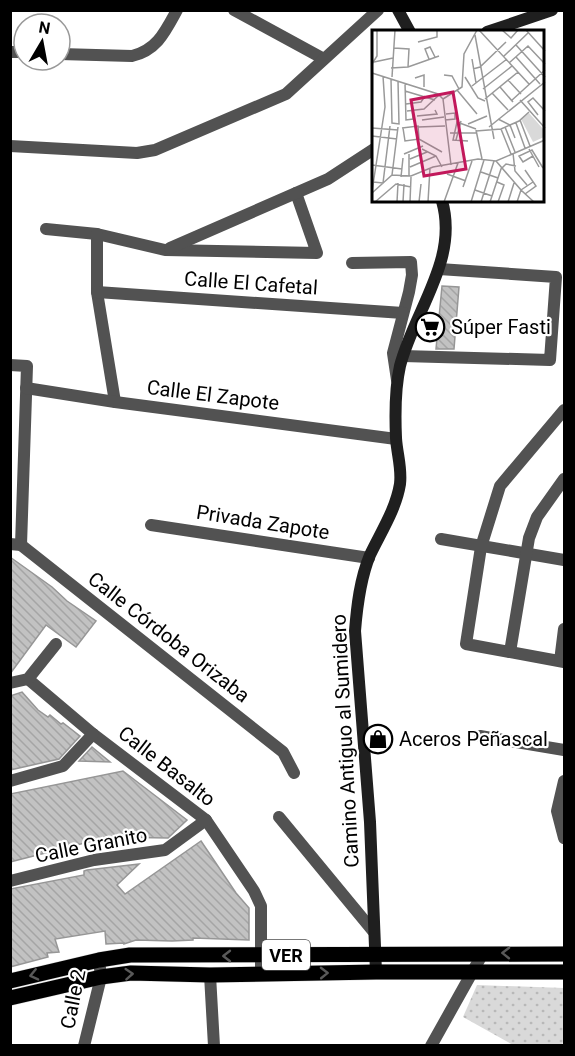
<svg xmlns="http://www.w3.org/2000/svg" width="575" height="1056" font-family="Roboto,sans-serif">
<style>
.green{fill:url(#green-dots)}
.building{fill:url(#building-back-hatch);stroke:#969696;stroke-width:1.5}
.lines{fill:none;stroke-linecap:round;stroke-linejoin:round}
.primary-casing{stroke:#dbdbdb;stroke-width:16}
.minor{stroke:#525252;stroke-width:12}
.secondary{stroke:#1f1f1f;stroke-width:12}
.primary{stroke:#000;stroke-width:15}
.oneway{stroke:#595959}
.labels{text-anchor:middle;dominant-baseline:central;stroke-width:4.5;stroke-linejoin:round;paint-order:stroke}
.shield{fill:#fff;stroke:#4c4c4c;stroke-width:1.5}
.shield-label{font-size:18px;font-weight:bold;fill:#000}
.street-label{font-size:20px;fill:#000;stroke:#fff}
.poi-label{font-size:20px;fill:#000;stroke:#fff;text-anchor:start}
.inset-road{fill:none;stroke:#999;stroke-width:1.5}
.view{fill:#c2185b;fill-opacity:0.15;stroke:#c2185b;stroke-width:3}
.inset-edge{fill:none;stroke:#000;stroke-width:3}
</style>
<defs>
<pattern id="green-dots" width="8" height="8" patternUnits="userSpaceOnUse" patternTransform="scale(1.5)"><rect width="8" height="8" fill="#d9d9d9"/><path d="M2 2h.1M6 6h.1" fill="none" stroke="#b8b8b8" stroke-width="1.8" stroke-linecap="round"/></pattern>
<pattern id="building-back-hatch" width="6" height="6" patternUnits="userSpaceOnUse" patternTransform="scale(1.5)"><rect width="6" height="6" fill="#c2c2c2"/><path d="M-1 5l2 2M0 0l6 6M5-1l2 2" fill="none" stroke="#a5a5a5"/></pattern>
</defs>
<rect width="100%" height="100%" fill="#fff"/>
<polygon class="green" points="477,985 564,988 564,1040 562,1045 513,1045 463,1017"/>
<g class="building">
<polygon points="442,286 459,287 454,349 436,349"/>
<polygon points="10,557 52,587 67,601 96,621 76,647 46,625 10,674"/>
<polygon points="22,692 38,710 48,717 50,715 61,724 63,723 80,736 59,759 10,770 10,696"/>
<polygon points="92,747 110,762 79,761"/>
<polygon points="123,771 187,820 168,838 108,837 10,862 10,794"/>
<polygon points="201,841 236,893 249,908 249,940 193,938 193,940 172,941 136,940 124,944 124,943 106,944 105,931 55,939 59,952 47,953 48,957 10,967 10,889 84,875 84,871 87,870 139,864 117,885 125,894"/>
</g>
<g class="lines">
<g class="primary-casing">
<g id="primary">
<polyline points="10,981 99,960 130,955 564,954"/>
<polyline points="10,998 101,977 131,973 210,975 376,972 564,972"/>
</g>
</g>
<g class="minor">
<polyline points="234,10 324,59"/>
<polyline points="10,52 24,52"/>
<path d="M60,54l72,2c25,-6 33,-24 45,-46"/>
<polyline points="10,146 137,153 155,150 286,94 378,10"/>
<polyline points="46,229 97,234 165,250 317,253 296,193"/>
<polyline points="97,234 97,292 115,402"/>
<polyline points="170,248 328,179 374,149"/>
<polyline points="352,263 411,262 412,275 409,292 393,353 397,380"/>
<polyline points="97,292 403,313"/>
<polyline points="403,356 550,360 556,277 439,269"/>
<polyline points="10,365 27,366 21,545"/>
<polyline points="26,388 115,402 396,439"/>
<polyline points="564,410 500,486 481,547 466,644 564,662"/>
<polyline points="151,525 369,558"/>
<polyline points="441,539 564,560"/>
<polyline points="10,544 21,545 283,752 294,773"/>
<polyline points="510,652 529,538 537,517 564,479"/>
<polyline points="560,661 564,629"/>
<polyline points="28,679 93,734 206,820 254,891 261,906 261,974"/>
<polyline points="10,683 28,679 56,644"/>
<polyline points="480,736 564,750"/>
<polyline points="10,781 63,766 93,734"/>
<polyline points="564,781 557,811 564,838"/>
<polyline points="279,817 373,931"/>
<polyline points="10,881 94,860 165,850 206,820"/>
<polyline points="210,975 214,1046"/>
<polyline points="84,1046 101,977 99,960"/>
<polyline points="431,1046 483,953"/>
</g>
<g class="secondary">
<polyline points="398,10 410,32"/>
<polyline points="487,32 552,10"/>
<path d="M376,972l-6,-150 -15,-191c2,-25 5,-52 15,-76 11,-23 26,-46 30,-71 2,-16 -3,-30 -4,-46 -1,-23 -1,-50 4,-72 14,-55 59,-106 42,-165"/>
</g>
<use href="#primary" class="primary"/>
</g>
<defs><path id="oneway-chevron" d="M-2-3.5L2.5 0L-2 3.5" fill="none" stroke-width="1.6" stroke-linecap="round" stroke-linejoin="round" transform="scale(1.5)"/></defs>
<g class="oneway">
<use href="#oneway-chevron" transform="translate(506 953) rotate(-179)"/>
<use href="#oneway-chevron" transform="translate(227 956) rotate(-180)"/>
<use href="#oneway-chevron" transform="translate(324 973) rotate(-1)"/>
<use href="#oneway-chevron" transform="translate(129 974) rotate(-4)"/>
<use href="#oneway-chevron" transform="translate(34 975) rotate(167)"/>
</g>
<defs>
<g id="supermarket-ring" transform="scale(1.5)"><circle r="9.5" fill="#fff" stroke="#000" stroke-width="1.5"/><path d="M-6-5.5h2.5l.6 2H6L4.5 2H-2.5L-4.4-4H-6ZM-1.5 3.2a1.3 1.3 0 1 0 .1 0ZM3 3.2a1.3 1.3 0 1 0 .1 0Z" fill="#000"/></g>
<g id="shop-ring" transform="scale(1.5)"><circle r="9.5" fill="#fff" stroke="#000" stroke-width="1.5"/><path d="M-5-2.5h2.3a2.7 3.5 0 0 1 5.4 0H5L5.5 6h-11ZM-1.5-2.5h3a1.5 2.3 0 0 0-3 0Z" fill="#000"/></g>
</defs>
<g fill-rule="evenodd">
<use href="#supermarket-ring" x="430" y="327"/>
<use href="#shop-ring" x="378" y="739"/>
</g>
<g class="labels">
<rect class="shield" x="262" y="940" width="48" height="30" rx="4.5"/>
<g class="shield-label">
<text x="286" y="955">VER</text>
</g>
<g class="street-label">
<text transform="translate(251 283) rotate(4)">Calle El Cafetal</text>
<text transform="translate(213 395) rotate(7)">Calle El Zapote</text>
<text transform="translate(263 522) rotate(9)">Privada Zapote</text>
<text transform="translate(169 637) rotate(38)">Calle Córdoba Orizaba</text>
<text transform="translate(345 741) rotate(-93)">Camino Antiguo al Sumidero</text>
<text transform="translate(167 766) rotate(38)">Calle Basalto</text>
<text transform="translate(91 845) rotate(-11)">Calle Granito</text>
<text transform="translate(73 999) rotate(-79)">Calle 2</text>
</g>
<g class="poi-label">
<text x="451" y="327">Súper Fasti</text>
<text x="399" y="739">Aceros Peñascal</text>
</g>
</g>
<g transform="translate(372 30)">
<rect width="172" height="172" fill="#fff"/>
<path d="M157,83l15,17v7l-11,5 -12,-23z" fill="#d9d9d9"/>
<path class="inset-road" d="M107,0l50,54M130,0l9,8 7,-8M154,0l19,21M103,5l19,104M46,12l19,-5v-7M144,15l29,32M22,18l15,1 -1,18M132,26l24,-23M144,27l24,27M57,29l-4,-10 5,-2 5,10M100,29l4,24M2,32l19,-4M137,33l19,-17 17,18M0,34l5,-8v-26M19,38l17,-1 31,-11M101,39l7,-2 26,-25M0,43l66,21 5,5M72,45l8,1 7,13M20,47l3,-47M93,47l13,21 7,3M43,48l9,-3v12M19,49l1,44 7,1 -1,-43M136,50l13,14M33,53l1,37 7,-1 -1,-9M100,56l35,-27M128,57l13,15M111,59l29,-23M85,60l20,24M33,61l30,9M120,63l16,17M71,69l19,-12 2,-33 13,-24M71,69l8,66M113,69l33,-27M148,70l25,28M139,71l34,-31M34,74l15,-2 4,-6M35,81l17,-2 15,-14M166,85l-10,-13 5,-4 12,13M45,86l20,-2 -2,-4M126,89l12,6 5,13M50,90l22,-3M73,90l10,-1v-6l-9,1M148,90l10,26M144,93l9,25M96,94l19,-8M46,97l27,-1M117,97l56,-45M133,97l10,25M0,98l26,2M30,98l16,-2 1,13M31,98l2,13 14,-2 23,13M129,99l10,25M104,100l6,29M104,101l25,-2 18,-8 10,-9M78,103h27M0,106l25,3M84,110l5,-19M96,111l-15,-1 4,-18 19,7M50,119l14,7 6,11M157,119l10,18M141,123l2,18 12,14M32,124l19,-8M161,126l-10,6 -4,-6 13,-6 11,18M38,129l17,-7M124,131l25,29 -4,12M0,135l30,4M38,137l26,-11M153,140l11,16 -11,8M109,142l17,6M75,144l19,7M20,145l6,-48M37,146v-22M29,147l2,-19M1,152l10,1 7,-57M125,152l7,3 -6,17M161,152l-12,8 13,12M91,157l9,-26M103,160l17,6M0,161l13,-84 -2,-31M0,163l20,-18 19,1 22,-9 45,-8 18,2 49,-21M3,172l21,-18 15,3M25,172l1,-19M31,172l1,-18M38,172l1,-25M47,172l2,-18M56,172l2,-34M72,172l14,-39M99,172l13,-42M109,172l13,-41M118,172l11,-33 5,-5 10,2M136,172l6,-19"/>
<path class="view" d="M81,62l13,77 -42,7 -13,-76z"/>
<rect width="172" height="172" class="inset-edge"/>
</g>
<rect width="575" height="1056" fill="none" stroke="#000000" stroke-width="24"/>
<g transform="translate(42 42) rotate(10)"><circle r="28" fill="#ffffff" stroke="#999999" stroke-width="1.5"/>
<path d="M0-4.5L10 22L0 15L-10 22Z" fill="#000000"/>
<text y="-9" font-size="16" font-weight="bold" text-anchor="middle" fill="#000000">N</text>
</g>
</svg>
